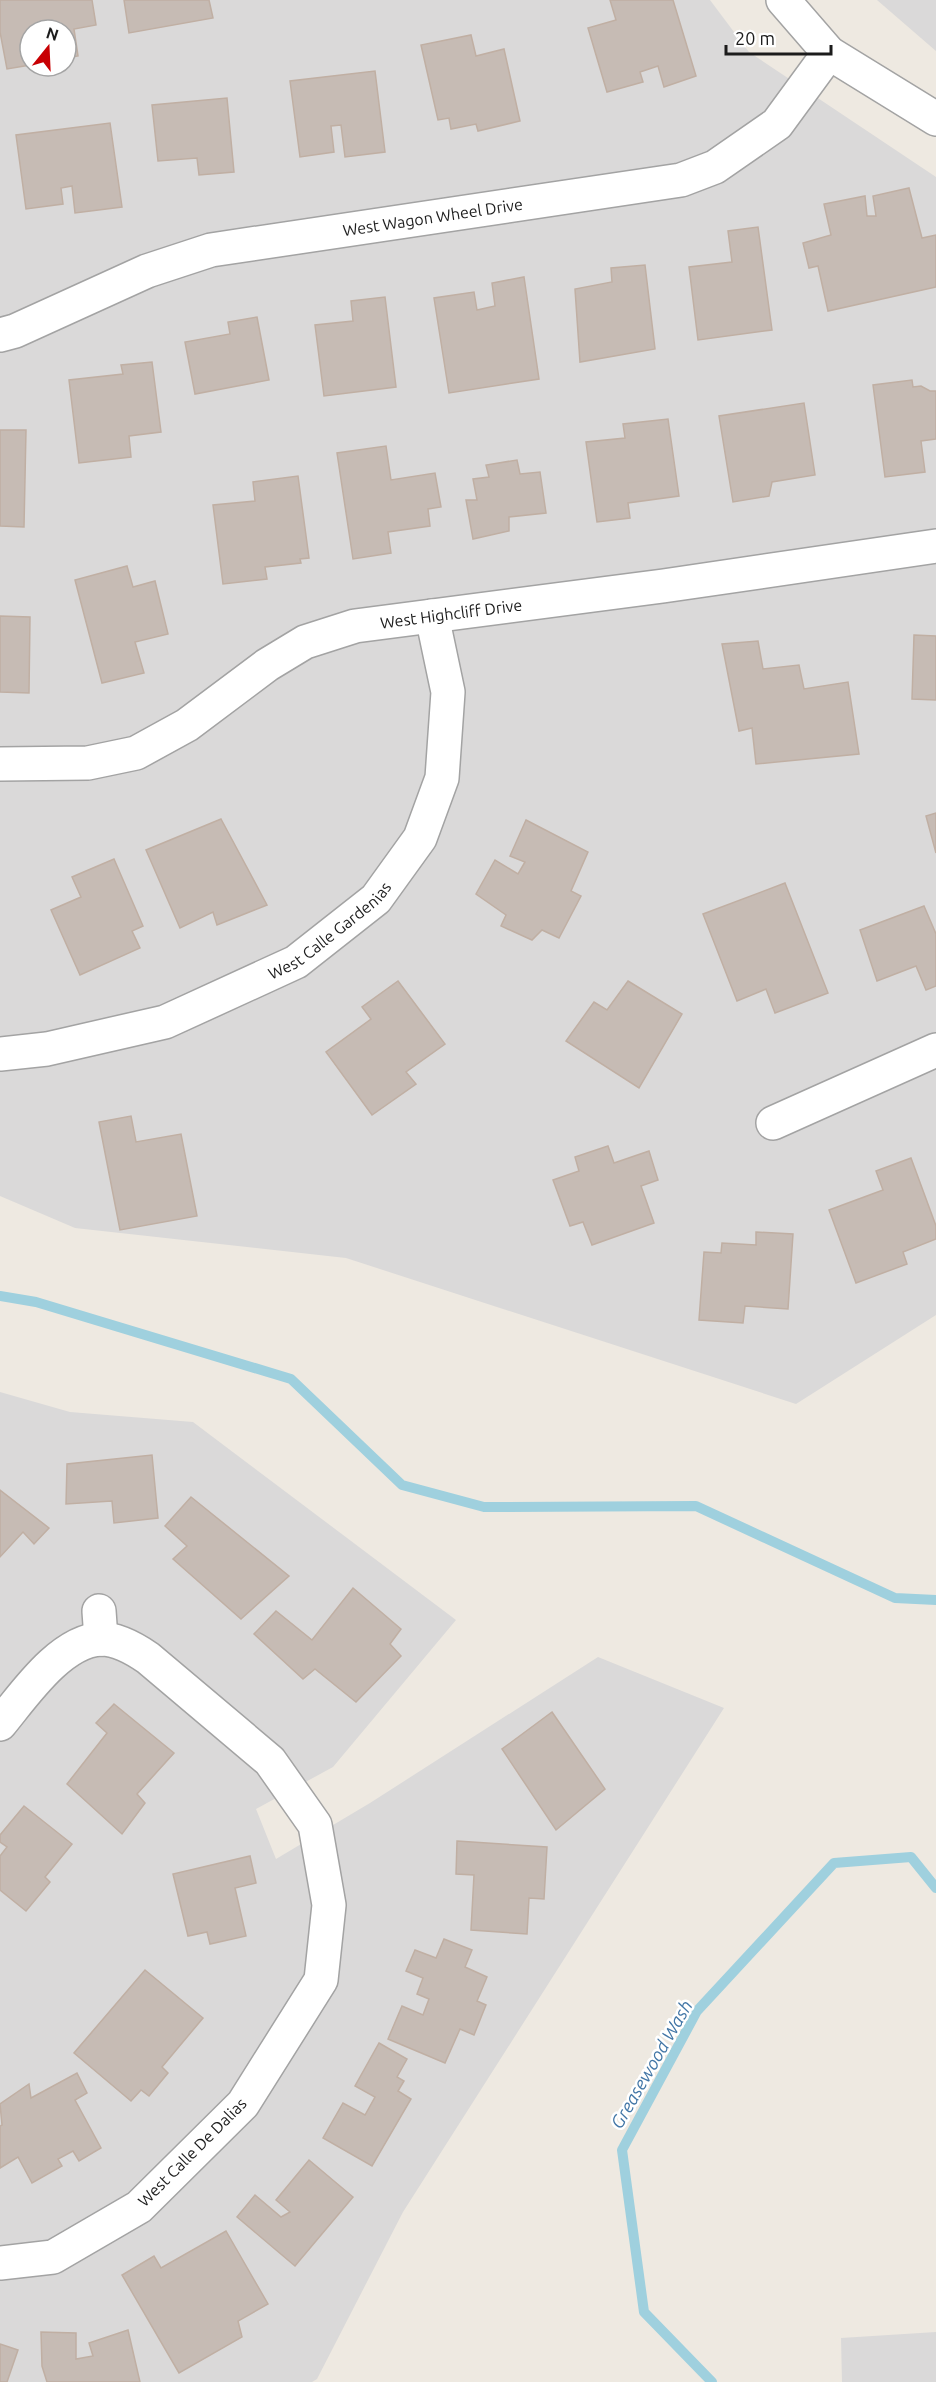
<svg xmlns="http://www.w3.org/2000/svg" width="936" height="2382" font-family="Ubuntu,sans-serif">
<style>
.residential{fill:#dad9d9;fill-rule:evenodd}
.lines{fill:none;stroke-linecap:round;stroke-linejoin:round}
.stream{stroke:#9fd0de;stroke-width:10}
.building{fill:#c6bbb4;stroke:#c0afa3;stroke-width:1.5}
.minor-casing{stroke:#a3a3a3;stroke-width:36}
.minor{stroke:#fff;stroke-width:33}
.labels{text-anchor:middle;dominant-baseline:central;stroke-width:5;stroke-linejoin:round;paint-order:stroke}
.street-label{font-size:16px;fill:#1c1c1c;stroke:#fff}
.water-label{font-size:18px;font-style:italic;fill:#4276a6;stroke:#fff}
</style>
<rect width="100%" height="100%" fill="#eee9e1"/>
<g class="residential">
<path d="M0,0h710l39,52 187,125v1138l-140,89 -450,-146 -271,-30 -75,-32zM30,30h36v36h-36z"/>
<polygon points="877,0 936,0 936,51"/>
<polygon points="0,1392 70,1412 193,1422 456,1620 333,1767 256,1809 276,1859 370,1803 598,1657 724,1708 403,2212 317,2379 312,2382 0,2382"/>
<polygon points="936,2332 936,2382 842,2382 841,2338"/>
</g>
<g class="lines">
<g class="stream">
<polyline points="0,1296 36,1302 291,1379 402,1485 484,1507 696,1506 895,1598 936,1600"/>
<polyline points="712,2382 644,2312 622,2150 697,2011 834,1863 911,1857 936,1888"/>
</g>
</g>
<g class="building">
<polygon points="0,0 92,0 96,25 74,29 78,56 66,58 66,30 30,30 30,65 7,69 0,32"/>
<polygon points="124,0 209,0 213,18 129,33"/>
<polygon points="610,0 673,0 696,76 664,87 658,66 640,72 643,82 607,92 588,28 616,20"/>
<polygon points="471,35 476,56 504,49 520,121 478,131 476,124 451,129 449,118 438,120 421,45"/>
<polygon points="375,71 385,152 345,157 341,125 331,126 334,152 300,157 290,81"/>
<polygon points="227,98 234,172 199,175 197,158 158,161 152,105"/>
<polygon points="110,123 122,207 75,213 72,186 61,188 63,204 26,209 16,135"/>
<polygon points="909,188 922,238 936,235 936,287 828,311 818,266 809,268 803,243 831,235 824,204 865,196 867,216 876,216 873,196"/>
<polygon points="758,227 772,330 698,340 689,267 732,262 728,231"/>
<polygon points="645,265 655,349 580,362 575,289 612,282 611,268"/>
<polygon points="524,277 539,379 449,393 434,298 474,292 477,310 495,306 492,283"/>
<polygon points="385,297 396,387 324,396 315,325 353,321 351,301"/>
<polygon points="257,317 269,380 195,394 185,342 230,334 228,322"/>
<polygon points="152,362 161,432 129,436 131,457 79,463 69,380 123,374 121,365"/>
<polygon points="912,380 913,387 921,386 930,391 936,391 936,439 921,441 925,472 885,477 873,385"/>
<polygon points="804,403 815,475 772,482 769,496 733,502 719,416"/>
<polygon points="668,419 679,496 628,503 630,518 597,522 586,442 625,438 623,424"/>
<polygon points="0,430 26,430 24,527 0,526"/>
<polygon points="386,446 391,480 435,473 441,507 428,509 430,526 388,532 391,553 353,559 337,453"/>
<polygon points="517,460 520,474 540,472 546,513 509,517 509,531 473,539 466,500 477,500 473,479 489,477 486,465"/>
<polygon points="298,476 309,558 300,559 301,563 265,567 267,579 223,584 213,505 255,501 253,482"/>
<polygon points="127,566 133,587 155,581 168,634 135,642 144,673 102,683 75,580"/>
<polygon points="0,616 30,617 29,693 0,692"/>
<polygon points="914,635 936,636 936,700 912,699"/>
<polygon points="758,641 763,669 799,665 804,689 848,682 859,754 756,764 752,728 739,731 722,644"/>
<polygon points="936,813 936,853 926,816"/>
<polygon points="221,819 267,905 217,925 213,912 180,928 146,850"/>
<polygon points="526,820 588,852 571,891 581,896 559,938 542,930 532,940 501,926 506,915 476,894 495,860 518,874 525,862 510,856"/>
<polygon points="114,859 143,926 132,931 140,948 80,975 51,910 81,897 72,877"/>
<polygon points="785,883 828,993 775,1013 766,989 737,1001 703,914"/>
<polygon points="924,906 936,934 936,986 926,990 916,966 877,981 860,930"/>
<polygon points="398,981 445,1044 406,1072 416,1084 372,1115 326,1052 371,1019 362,1007"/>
<polygon points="628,981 682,1014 639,1088 566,1041 594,1002 607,1010"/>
<polygon points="131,1116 136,1142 181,1134 197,1216 120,1230 99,1122"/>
<polygon points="608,1146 614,1163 649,1151 658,1180 641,1186 654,1223 592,1245 583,1222 570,1226 553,1180 579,1171 575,1157"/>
<polygon points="911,1158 936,1226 936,1239 903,1252 907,1264 856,1283 829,1210 883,1190 876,1171"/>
<polygon points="756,1232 793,1234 788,1309 745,1306 743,1323 699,1320 704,1252 721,1253 722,1243 756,1245"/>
<polygon points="152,1455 158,1518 114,1523 112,1501 66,1504 67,1464"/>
<polygon points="0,1490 49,1528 34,1544 23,1532 0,1557"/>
<polygon points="191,1497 289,1576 241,1619 173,1559 187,1546 165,1526"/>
<polygon points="353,1588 401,1629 390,1644 401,1656 356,1702 315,1669 303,1679 254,1634 276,1611 312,1640"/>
<polygon points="114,1704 174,1753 137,1794 145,1803 122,1834 67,1784 107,1733 96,1723"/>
<polygon points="552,1712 605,1789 556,1830 502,1749"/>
<polygon points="24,1806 72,1844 45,1877 50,1882 26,1911 0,1890 0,1856 7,1847 0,1842 0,1835"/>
<polygon points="457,1841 547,1847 544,1899 529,1898 527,1934 471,1930 474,1875 456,1874"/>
<polygon points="250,1856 256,1883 235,1888 246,1936 210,1944 207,1932 188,1936 173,1874"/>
<polygon points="444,1939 472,1950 465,1967 487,1977 477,2001 486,2005 474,2035 460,2029 445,2063 388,2039 402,2006 423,2015 429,1999 417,1994 423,1978 406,1971 415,1950 436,1958"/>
<polygon points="145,1970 203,2018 162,2067 168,2073 149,2096 141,2090 131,2101 74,2053"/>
<polygon points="379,2043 407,2059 397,2077 404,2081 398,2091 411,2099 372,2166 323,2138 343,2103 365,2115 375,2097 355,2086"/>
<polygon points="77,2073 87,2093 75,2100 101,2148 79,2161 73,2151 58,2159 62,2166 32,2183 18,2157 0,2168 0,2126 2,2125 0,2104 29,2084 31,2098"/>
<polygon points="309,2160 353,2197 295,2266 237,2217 255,2195 281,2217 290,2212 276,2200"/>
<polygon points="226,2231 268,2304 238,2321 242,2337 179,2373 122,2275 154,2256 161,2268"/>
<polygon points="128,2330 140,2382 47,2382 42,2366 41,2332 76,2333 76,2359 93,2356 89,2343"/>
<polygon points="0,2344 18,2350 7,2382 0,2382"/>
</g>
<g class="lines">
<g class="minor-casing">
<g id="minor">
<polyline points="783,0 829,53 936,119"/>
<path id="s1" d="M0,335l15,-4 132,-60 64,-21 470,-70 34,-13 62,-43 52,-71"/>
<path id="s2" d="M0,764l88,-1 48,-10 51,-28 80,-60 38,-23 50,-16 308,-40 273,-40"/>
<path id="s3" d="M0,1054l47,-5 118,-27 131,-60 80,-63 44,-61 22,-60 6,-86 -16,-76"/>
<polyline points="773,1123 936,1050"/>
<polyline points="99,1611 101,1639"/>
<path d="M0,1724c24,-29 60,-83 101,-85 17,0 34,10 47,19l122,103 45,64 14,80 -8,75 -78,124 -104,103 -86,50 -53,6"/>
</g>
</g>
<use href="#minor" class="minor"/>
</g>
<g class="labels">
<g class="street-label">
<text stroke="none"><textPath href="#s1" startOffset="452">West Wagon Wheel Drive</textPath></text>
<text stroke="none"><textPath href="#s2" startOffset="489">West Highcliff Drive</textPath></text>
<text stroke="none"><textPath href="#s3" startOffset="358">West Calle Gardenias</textPath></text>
<text transform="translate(192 2152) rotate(-45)">West Calle De Dalias</text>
</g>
<g class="water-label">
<text transform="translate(651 2064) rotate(-60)">Greasewood Wash</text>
</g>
</g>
<g transform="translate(48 48) rotate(18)"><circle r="28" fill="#ffffff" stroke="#a4a4a4" stroke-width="1.5"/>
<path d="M0-4.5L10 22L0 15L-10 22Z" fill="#c80003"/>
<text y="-9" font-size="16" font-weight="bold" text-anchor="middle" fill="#1c1c1c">N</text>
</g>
<path d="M726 45v9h105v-9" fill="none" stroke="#1c1c1c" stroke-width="3"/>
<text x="735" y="45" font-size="18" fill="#1c1c1c" stroke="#ffffff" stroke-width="4.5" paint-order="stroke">20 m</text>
</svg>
